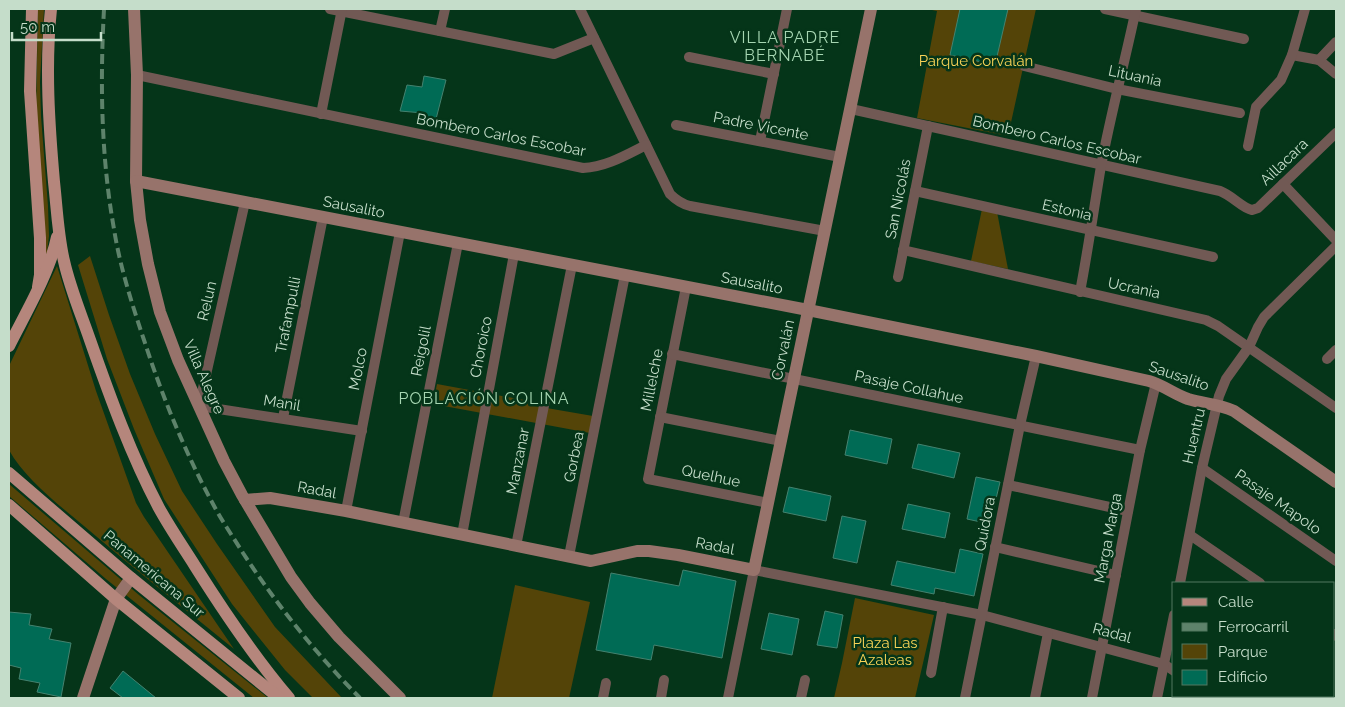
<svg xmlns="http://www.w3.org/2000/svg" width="1345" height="707" font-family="Raleway,sans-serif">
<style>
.green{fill:#544408}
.building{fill:#006b55;stroke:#44826f}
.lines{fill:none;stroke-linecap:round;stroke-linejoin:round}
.street{stroke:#715954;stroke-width:10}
.secondary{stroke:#97736b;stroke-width:12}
.primary{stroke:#b5867c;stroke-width:12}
.rail{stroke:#5e836b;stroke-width:4;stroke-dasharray:10 5;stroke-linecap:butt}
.labels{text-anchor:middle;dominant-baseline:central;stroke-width:5;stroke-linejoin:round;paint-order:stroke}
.park-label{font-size:15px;fill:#f8d257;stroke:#053519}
.street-label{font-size:15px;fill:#c5ddca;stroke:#053519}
.neighbourhood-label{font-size:16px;letter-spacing:1px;fill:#a6d6b2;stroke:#053519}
</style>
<rect width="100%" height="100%" fill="#053519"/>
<g class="green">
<polygon points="38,9 44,9 40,82 41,116 48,206 49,236 46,260 36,109"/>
<polygon points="927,9 1036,9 1008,136 917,118 937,11"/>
<polygon points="982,209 997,212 1008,269 971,261"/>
<polygon points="90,256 109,315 130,374 155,434 182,491 217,544 275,627 342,698 313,698 285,670 232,604 164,499 134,429 107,359 78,265"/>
<path d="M57,266l39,125 40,112 8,14 90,132c-50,-41 -101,-81 -150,-123 -25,-21 -60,-48 -75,-76v-84z"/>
<polygon points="437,384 535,402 535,406 593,416 590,433 433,404"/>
<polygon points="9,484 139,595 268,698 254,698 106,579 9,496"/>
<polygon points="515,585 590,602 569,698 492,698"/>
<polygon points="855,598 934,615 915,698 834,698 842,663"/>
</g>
<g class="building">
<polygon points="960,9 1008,9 995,65 950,55"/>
<polygon points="424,76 446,80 436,119 422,116 423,113 400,111 407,85 422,87"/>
<polygon points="850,430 892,439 887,464 845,455"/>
<polygon points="918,444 960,453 954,478 912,468"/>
<polygon points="976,477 1000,482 990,524 967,519"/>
<polygon points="789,487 831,496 826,521 783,512"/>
<polygon points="908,504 950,513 945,538 902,529"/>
<polygon points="842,516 866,521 857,563 833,558"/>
<polygon points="960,549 983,554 974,596 935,588 934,594 891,585 897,561 955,573"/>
<polygon points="683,570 736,581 722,658 654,645 651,660 596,650 611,573 679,586"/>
<polygon points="825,611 843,615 837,648 817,645"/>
<polygon points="9,612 31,614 29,625 52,629 49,639 71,643 61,697 37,692 40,683 19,679 21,668 9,665"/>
<polygon points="769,613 799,619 792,655 761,649"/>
<polygon points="123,671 156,698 123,698 110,688"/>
</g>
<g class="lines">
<g class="street">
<polyline points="330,9 554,54 594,38"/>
<path d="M580,9l90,185c6,6 12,10 20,12l135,25"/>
<polyline points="1105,9 1244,39"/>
<polyline points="440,31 445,9"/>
<polyline points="1292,55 1319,60 1336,74"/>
<polyline points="689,57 774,74"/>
<polyline points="1319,60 1336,42"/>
<polyline points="1024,66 1117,89 1240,113"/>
<path d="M137,75l446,93c23,-1 43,-13 63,-23"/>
<path d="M851,109l369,82c13,5 22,17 32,19l6,-2 78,-75"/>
<polyline points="321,114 342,9"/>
<polyline points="676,125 840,157"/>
<polyline points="760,141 787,9"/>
<polyline points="1248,146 1256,107 1281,80 1292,55 1305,9"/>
<polyline points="1283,184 1336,240"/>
<polyline points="915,191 1213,257"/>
<polyline points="245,202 199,406 362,431"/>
<polyline points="903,250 1206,320 1218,326 1336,408"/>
<polyline points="898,277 928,126"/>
<polyline points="686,287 648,479 768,503"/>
<path d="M1080,292c8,-42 14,-84 21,-126 10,-53 24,-105 35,-157"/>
<polyline points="672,354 1140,450"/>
<polyline points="1327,359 1336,350"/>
<polyline points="660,417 781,441"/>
<polyline points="283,418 323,217"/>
<polyline points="1202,468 1336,561"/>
<polyline points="1008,485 1128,511"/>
<polyline points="346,511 400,232"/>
<polyline points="403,523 458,243"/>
<polyline points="462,535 514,254"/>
<polyline points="1190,535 1260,583"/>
<polyline points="516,546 572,265"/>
<polyline points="995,547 1116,575"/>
<polyline points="569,556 625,275"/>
<polyline points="1180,583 1202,468 1219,396 1226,379 1249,347 1258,327 1264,317 1336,246"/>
<polyline points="1334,634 1336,636"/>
<polyline points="931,673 943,607"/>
<polyline points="1209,696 1213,698"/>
<polyline points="1320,696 1324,698"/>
<polyline points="603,698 606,683"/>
<polyline points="661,698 664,680"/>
<polyline points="728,698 754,570 982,615 1164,664 1174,671"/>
<polyline points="801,698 805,680"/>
<polyline points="965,698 1020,425 1036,356"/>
<polyline points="1035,698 1048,633"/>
<polyline points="1092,698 1140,450 1156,383"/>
<polyline points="1157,698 1174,615"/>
</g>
<g class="secondary">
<polyline points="134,9 137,75 136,181 140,220 148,264 160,312 178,360 224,461 242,495 291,577 310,603 339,637 400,698"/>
<path d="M136,181l672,129 228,46 113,25c14,4 25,13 39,18 16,5 31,5 46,12l102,71"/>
<polyline points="245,500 270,498 346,511 591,561 637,551 649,551 678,555 754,570 871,9"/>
<polyline points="83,698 116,599 131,578"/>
</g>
<g class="primary">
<polyline points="32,9 30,91 40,238 40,275 38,287"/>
<path d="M51,9c-6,57 -2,116 3,173 3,27 4,54 10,79 6,27 17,53 26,79 20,57 41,115 69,168 11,20 24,39 36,58 29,46 59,91 94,132"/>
<path d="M9,346c16,-32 41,-74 48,-109"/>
<polyline points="9,473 131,578 279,698"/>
<polyline points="9,505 116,599 239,698"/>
</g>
<path class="rail" d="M104,9c-4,73 -3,148 10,220 6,38 18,75 30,111 18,56 41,112 69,164 9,17 20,33 30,49 34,52 73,101 117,145"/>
</g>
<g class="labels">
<g class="park-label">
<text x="976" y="61">Parque Corvalán</text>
<text x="885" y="643">Plaza Las<tspan x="885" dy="17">Azaleas</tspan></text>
</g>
<g class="street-label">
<text transform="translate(1135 76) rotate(12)">Lituania</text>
<text transform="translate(761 126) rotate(11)">Padre Vicente</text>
<text transform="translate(501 135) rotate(11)">Bombero Carlos Escobar</text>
<text transform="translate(1057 140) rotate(13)">Bombero Carlos Escobar</text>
<text transform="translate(1284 162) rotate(-44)">Aillacara</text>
<text transform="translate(898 199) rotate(-79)">San Nicolás</text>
<text transform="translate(354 207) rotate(11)">Sausalito</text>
<text transform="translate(1067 210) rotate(13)">Estonia</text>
<text transform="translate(752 283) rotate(11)">Sausalito</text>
<text transform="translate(1134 288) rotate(12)">Ucrania</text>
<text transform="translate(207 301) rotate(-77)">Relun</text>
<text transform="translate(288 315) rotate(-79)">Trafampulli</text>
<text transform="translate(481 347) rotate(-79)">Choroico</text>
<text transform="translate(783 350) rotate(-78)">Corvalán</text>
<text transform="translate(421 351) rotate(-79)">Reigolil</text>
<text transform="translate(358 369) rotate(-79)">Molco</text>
<text transform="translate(1179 376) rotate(19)">Sausalito</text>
<text transform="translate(204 377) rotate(66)">Villa Alegre</text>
<text transform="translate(652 380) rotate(-79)">Millelche</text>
<text transform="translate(909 387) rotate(12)">Pasaje Collahue</text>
<text transform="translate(282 403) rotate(9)">Manil</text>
<text transform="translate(1194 436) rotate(-77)">Huentru</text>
<text transform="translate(574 457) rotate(-79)">Gorbea</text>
<text transform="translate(518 461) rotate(-79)">Manzanar</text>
<text transform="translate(711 476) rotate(12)">Quelhue</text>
<text transform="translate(317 490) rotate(10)">Radal</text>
<text transform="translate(1278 502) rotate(35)">Pasaje Mapolo</text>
<text transform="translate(985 524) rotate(-79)">Quidora</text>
<text transform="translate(1108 538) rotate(-79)">Marga Marga</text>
<text transform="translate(715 546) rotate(11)">Radal</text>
<text transform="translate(154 574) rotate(40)">Panamericana Sur</text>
<text transform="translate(1112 633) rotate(15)">Radal</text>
</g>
<g class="neighbourhood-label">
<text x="785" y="37">VILLA PADRE<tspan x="785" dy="18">BERNABÉ</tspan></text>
<text x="484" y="398">POBLACIÓN COLINA</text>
</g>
</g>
<rect width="1345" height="707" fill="none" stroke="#c5ddca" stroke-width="20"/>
<rect x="1172" y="582" width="162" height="115" fill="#053519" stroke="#527860"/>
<rect x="1182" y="598" width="25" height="8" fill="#b5867c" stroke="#527860"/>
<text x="1218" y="607" font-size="15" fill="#c5ddca">Calle</text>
<rect x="1182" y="623" width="25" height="8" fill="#5e836b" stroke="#527860"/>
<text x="1218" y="632" font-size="15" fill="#c5ddca">Ferrocarril</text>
<rect x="1182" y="644" width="25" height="15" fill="#544408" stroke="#527860"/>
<text x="1218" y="657" font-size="15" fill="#c5ddca">Parque</text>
<rect x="1182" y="670" width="25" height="15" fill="#006b55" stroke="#527860"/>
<text x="1218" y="682" font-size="15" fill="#c5ddca">Edificio</text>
<path d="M12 32v8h89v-8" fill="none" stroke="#c5ddca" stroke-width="2.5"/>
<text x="20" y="32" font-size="15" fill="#c5ddca" stroke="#053519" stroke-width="4" paint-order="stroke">50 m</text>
</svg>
